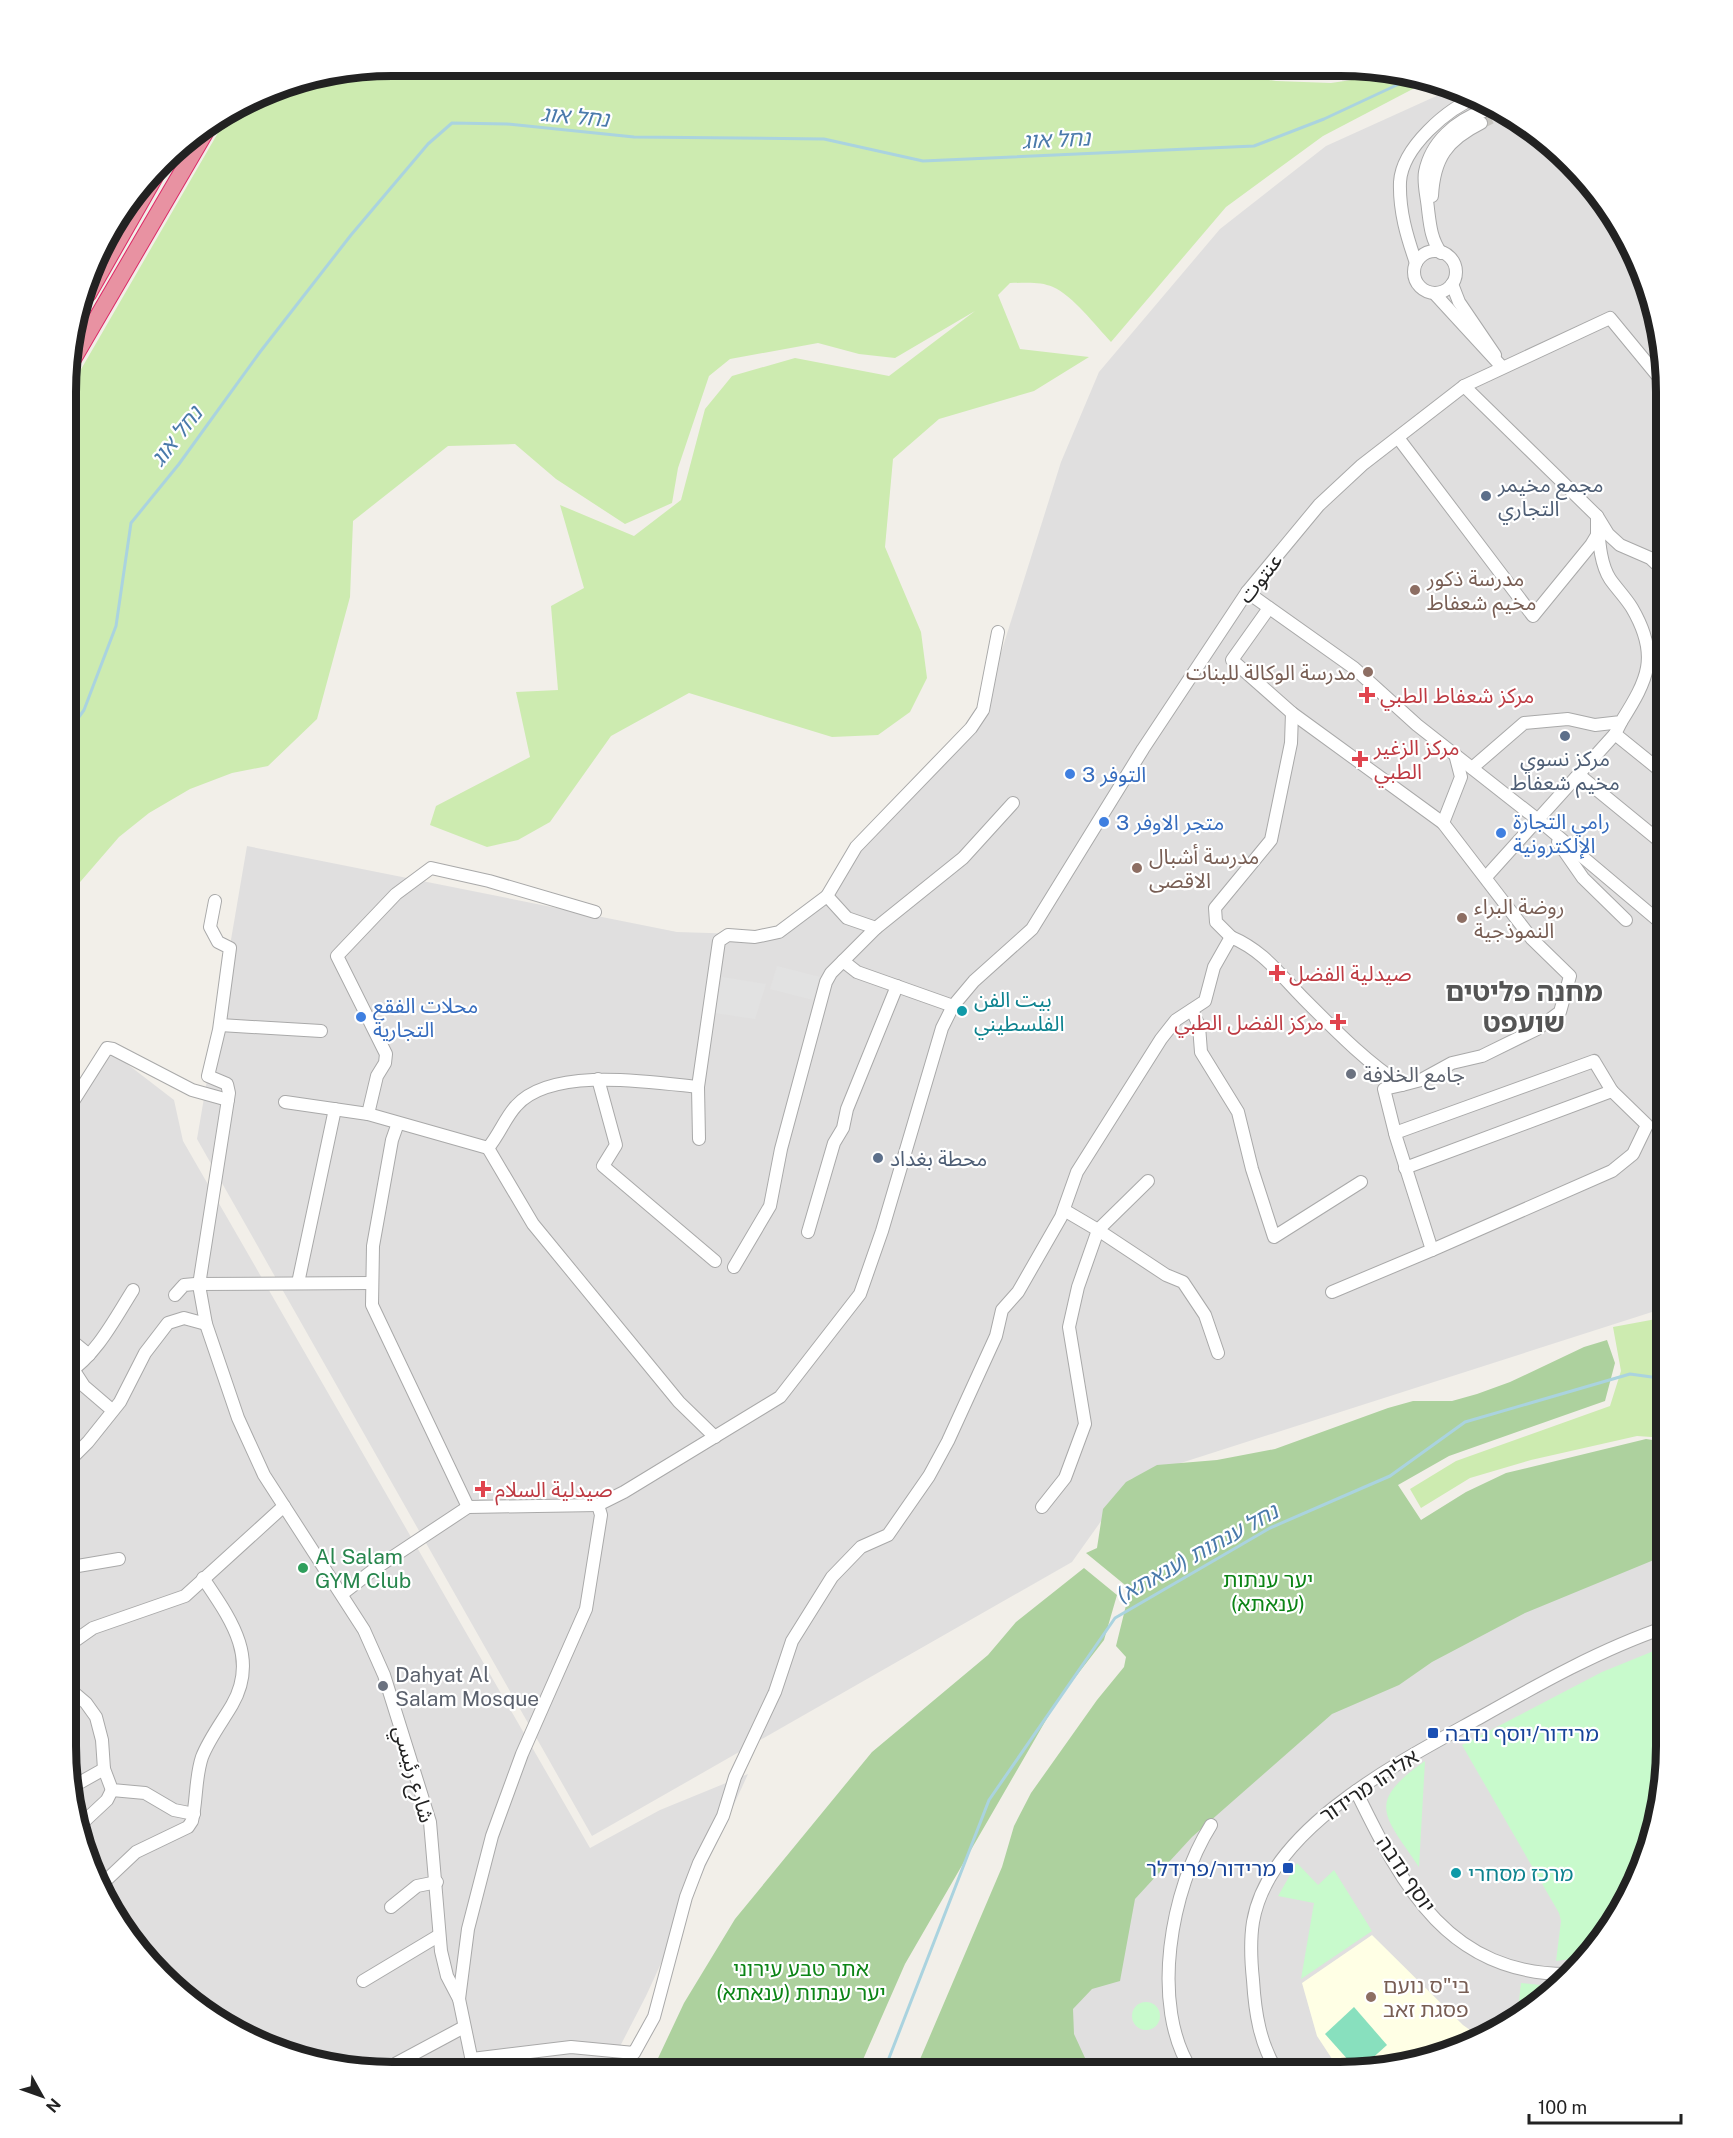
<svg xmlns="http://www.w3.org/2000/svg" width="1733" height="2138" font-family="'Public Sans','Noto Sans Arabic','Noto Sans Hebrew',sans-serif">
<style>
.residential{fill:#e0dfdf}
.education{fill:#ffffe5}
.grass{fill:#cdebb0}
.forest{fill:#add19e}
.park{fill:#c8facc}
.pitch{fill:#88e0be}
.parking{fill:#e2e2e2}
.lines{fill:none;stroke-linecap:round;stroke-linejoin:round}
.stream{stroke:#aad3df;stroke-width:3}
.minor-tunnel{stroke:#c8c6c1;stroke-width:12;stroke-dasharray:12 6;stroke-linecap:butt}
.minor-casing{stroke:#a9a9a9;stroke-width:14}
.highway-casing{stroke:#dc2a67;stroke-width:18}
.minor{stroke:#fff;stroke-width:12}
.highway{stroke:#e892a2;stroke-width:16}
.service-dot{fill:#5c6f8a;stroke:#fff;stroke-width:2}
.education-dot{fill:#8d6e63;stroke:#fff;stroke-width:2}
.health-dot{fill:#e0444e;stroke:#fff;stroke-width:2}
.shop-dot{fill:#3f7fe0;stroke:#fff;stroke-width:2}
.culture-dot{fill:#0f9aa8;stroke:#fff;stroke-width:2}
.worship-dot{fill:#6b7280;stroke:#fff;stroke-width:2}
.leisure-dot{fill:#2e9e5b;stroke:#fff;stroke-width:2}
.transit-dot{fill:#1a4fb4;stroke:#fff;stroke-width:2}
.labels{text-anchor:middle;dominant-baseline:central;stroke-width:4.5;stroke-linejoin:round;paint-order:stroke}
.service-label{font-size:21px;fill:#4e5e75;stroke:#fff;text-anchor:start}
.street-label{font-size:21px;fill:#222;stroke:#fff}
.education-label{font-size:21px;fill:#785e54;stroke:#fff;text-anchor:start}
.health-label{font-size:21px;fill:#be3a42;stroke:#fff;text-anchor:start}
.shop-label{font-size:21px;fill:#366cbe;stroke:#fff;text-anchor:start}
.culture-label{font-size:21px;fill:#0d838f;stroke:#fff;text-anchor:start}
.worship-label{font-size:21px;fill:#5b616d;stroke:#fff;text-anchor:start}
.leisure-label{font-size:21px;fill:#27864d;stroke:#fff;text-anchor:start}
.park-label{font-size:21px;fill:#0c8416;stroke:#fff}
.transit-label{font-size:21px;fill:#164399;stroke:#fff;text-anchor:start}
.water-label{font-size:22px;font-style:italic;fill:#4a7aab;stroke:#fff}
.district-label{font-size:27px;font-weight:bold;fill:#555;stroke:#fff}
.rim{fill:none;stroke:#222;stroke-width:8}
</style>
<rect width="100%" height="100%" fill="#f2efe9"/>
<g class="residential">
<polygon points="1454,88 1465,91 1522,121 1586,177 1623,230 1656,308 1667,392 1667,1315 1652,1312 1131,1479 1072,1562 592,1836 197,1139 247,846 677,932 768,935 827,896 864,838 983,710 1061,462 1099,372 1220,229 1326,146"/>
<polygon points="109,1050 174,1100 183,1141 590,1848 660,1810 748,1774 646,1996 614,2058 553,2071 371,2071 288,2055 211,2017 147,1961 110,1908 77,1830 66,1746 67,1118"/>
<polygon points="1666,1541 1666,1767 1650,1850 1612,1927 1556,1991 1503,2028 1425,2061 1362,2071 1086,2071 1058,2023 1272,1673"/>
</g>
<polygon class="education" points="1372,1935 1463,2025 1481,2038 1425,2061 1362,2071 1340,2071 1317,2036 1302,1983"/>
<g class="grass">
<path d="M393,66l794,2 89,13 55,2 68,-10 29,8 -105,55 -97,71 -115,135c-15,-16 -39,-47 -58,-55 -13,-6 -29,-4 -43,-4l-12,12 22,54 69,8 -55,34 -95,28 -46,40 -8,88 36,85 6,46 -17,34 -32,23 -46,2 -143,-44 -78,43 -61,86 -32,18 -31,7 -57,-22 6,-19 94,-49 -14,-65 42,-2 -7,-84 33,-18 -24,-83 74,31 47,-36 24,-91 27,-33 63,-18 94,18 86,-65 -80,47 -36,-4 -41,-11 -88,16 -21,17 -31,92 -6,35 -47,21 -69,-45 -41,-35 -67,2 -95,75 -3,76 -33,122 -49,47 -36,7 -42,16 -41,24 -30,24 -51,59 1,-506 157,-271 61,-36z"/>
<polygon points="1667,1317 1666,1438 1637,1436 1531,1460 1470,1478 1421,1508 1410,1489 1456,1461 1610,1406 1621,1371 1613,1327"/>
</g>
<g class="forest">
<polygon points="1607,1340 1615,1363 1605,1401 1449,1456 1398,1485 1421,1520 1466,1492 1506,1473 1646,1439 1666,1442 1666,1555 1525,1613 1432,1662 1399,1685 1332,1714 1192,1837 1135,1899 1120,1981 1092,1989 1073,2009 1074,2034 1091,2071 915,2071 1002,1867 1014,1826 1031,1793 1097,1700 1124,1667 1126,1657 1116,1646 1130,1589 1086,1553 1097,1548 1103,1509 1126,1482 1157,1465 1217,1460 1275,1449 1388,1408 1413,1401 1452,1401 1477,1394 1510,1382 1584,1347"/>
<polygon points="1084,1568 1117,1595 1104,1640 1057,1701 905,1964 858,2071 652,2071 684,2003 735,1919 872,1752 988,1655 1016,1622"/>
</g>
<g class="park">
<polygon points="1666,1646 1666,1767 1650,1850 1612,1927 1585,1957 1556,1961 1561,1921 1559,1913 1462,1745 1602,1672"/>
<path d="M1425,1761l-6,106c-35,-52 -54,-64 6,-106z"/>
<polygon points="1297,1863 1318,1885 1334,1870 1372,1931 1301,1979 1314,1903 1278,1896"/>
<polygon points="1521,1983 1559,1987 1517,2018"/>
<circle cx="1146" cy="2016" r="14"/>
</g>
<polygon class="pitch" points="1354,2007 1387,2045 1358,2071 1325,2034"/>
<g class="parking">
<polygon points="777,966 820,977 813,1000 770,989"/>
<polygon points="722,977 766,984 755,1019 715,1013"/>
</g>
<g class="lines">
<g class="stream">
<polyline points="68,732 84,710 116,626 131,523 179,464 260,352 351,235 428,144 452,123 507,124 634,137 824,139 923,161 1254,146 1324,119 1414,77"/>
<polyline points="884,2071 989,1800 1115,1618 1270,1528 1390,1476 1465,1422 1630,1374 1666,1379"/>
</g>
<g class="minor-tunnel">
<polyline points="1484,111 1496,107"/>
<polyline points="1481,123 1491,118 1511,116"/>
</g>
<g class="minor-casing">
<g id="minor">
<path d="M1432,196c2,-38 15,-56 49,-73"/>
<circle cx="1435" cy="272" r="21"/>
<path d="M1441,253c-10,-14 -11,-28 -13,-44 -1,-12 -5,-26 -3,-37 6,-30 31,-52 59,-61"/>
<path d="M1416,263c-9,-26 -17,-52 -16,-81 2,-34 47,-74 78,-85"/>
<polyline points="1452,284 1459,302 1495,355"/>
<polyline points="1434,293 1502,367"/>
<polyline points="1464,386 1597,516 1608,534 1620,545 1650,558 1667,574"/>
<path d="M1399,439l134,177 58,-71 6,-10v-19c2,19 2,46 13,63 7,10 16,19 22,29 28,48 16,71 -11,114l-26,3 -27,-6 -44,4 -52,45"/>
<polyline points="1247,592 1354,668 1417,725 1547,827 1667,928"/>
<polyline points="1269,608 1232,660 1292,713 1443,823"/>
<polyline points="1615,734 1667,776"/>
<polyline points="1579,775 1667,847"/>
<polyline points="1558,842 1583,878 1626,920"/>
<polyline points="1486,877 1615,734 1621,722"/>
<polyline points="827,896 847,918 876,928"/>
<polyline points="215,901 210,927 218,942 230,948 219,1030 208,1076 227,1084 229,1093 199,1285 206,1324 238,1418 264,1475 364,1630 384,1675 430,1822 441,1951 447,1976 459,1999 474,2071"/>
<polyline points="1231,937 1216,922 1215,908 1271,840 1291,743 1292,713"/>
<polyline points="843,961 857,972 953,1006"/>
<polyline points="1192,1010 1199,1026 1201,1052 1238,1112 1252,1169 1274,1237 1361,1182"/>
<polyline points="220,1025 321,1031"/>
<polyline points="598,1079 616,1145 603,1166 715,1261"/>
<path d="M285,1102l83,12 120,34c11,-13 17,-30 28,-42 35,-40 135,-24 182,-19"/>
<polyline points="67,1111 107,1048 113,1049 192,1090 228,1100"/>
<polyline points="368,1114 377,1076 385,1063 386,1054 337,956 396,894 431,868 489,881 595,912"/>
<polyline points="398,1123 392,1140 373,1246 372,1305 468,1507"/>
<polyline points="1395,1133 1594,1061 1612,1091"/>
<polyline points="699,1139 698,1087 719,941 728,935 755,937 779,932 827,896 856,847 971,728 983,710 998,632"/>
<polyline points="488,1148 533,1224 679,1402 715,1437"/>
<polyline points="1405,1168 1612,1091 1647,1125 1633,1154 1612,1171 1432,1250"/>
<polyline points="1148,1181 1098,1230 1166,1275 1183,1282 1205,1315 1218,1353"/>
<polyline points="808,1232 834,1143 843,1128 847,1109 897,986"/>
<polyline points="734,1267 770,1206 781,1149 826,982 831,973 876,928 963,858 1013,803"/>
<polyline points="298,1283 335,1109"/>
<polyline points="1332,1292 1432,1250 1396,1137 1384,1089 1402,1085"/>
<polyline points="175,1295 184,1285 195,1284 372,1283"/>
<polyline points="67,1337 89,1355"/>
<polyline points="73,1369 84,1386 112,1410"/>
<path d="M67,1374c30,-20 47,-54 66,-84"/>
<polyline points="67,1463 88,1442 120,1402 145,1353 168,1323 184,1318 206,1324"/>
<polyline points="1042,1507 1065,1478 1085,1424 1069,1327 1078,1287 1098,1230 1064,1210"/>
<polyline points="66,1568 119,1559"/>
<polyline points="342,1594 376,1568 468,1507 598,1505"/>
<polyline points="66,1647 93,1628 185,1596 284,1506"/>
<polyline points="66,1686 86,1703 96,1717 102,1740 104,1769 112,1790 145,1793 174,1810 194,1814"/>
<polyline points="72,1787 104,1769"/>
<path d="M1356,1791c47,97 94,185 215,183"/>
<polyline points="77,1828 107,1800 112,1790"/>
<path d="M100,1886l36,-34 52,-25 4,-6c5,-21 3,-43 10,-64 7,-18 20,-35 30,-52 28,-48 -3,-88 -29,-127"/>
<polyline points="391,1907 417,1886 437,1882"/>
<polyline points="363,1981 438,1936"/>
<polyline points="459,1999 468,1929 492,1836 522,1754 586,1609 601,1515 598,1505 624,1492 780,1397 860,1294 882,1231 942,1028 953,1006 974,981 1032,929 1143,749 1247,592 1319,505 1362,465 1464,386 1610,318 1666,386"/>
<path d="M472,2059l99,-12 63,6 20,-36 32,-120 13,-34 24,-47 12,-39 40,-85 17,-51 40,-64 29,-30 27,-12 41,-59 19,-35 48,-105 6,-26 16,-18 43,-75 16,-45 84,-133 15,-19 29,-19 9,-34 17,-30c33,14 49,38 73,62 30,30 63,64 98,86l19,-5 31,-17 30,-7 55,-27 23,-17 10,-36 -38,-37 -89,-116 18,-46 -6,-23"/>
<polyline points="382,2071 464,2027"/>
<path d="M1192,2071c-43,-65 -21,-183 19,-246"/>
<path d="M1277,2071c-17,-27 -22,-58 -24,-91 -2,-19 -3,-39 0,-58 16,-95 150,-162 226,-204 60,-34 122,-69 187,-91"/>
</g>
</g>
<g class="highway-casing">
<g id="highway">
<polyline points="1323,69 1360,69"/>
<polyline points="88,294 161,166"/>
<polyline points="69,366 206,131"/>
</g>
</g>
<use href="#minor" class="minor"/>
<use href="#highway" class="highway"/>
</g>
<g class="service-dot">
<circle cx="1486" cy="496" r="6"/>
<circle cx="1565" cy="736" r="6"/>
<circle cx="878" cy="1158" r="6"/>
</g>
<g class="education-dot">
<circle cx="1415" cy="590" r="6"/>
<circle cx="1368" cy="672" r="6"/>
<circle cx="1137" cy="868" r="6"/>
<circle cx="1462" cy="918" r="6"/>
<circle cx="1371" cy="1997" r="6"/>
</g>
<g class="health-dot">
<path d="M1364 686h6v6h6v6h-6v6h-6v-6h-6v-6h6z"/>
<path d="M1357 750h6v6h6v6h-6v6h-6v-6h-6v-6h6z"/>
<path d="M1274 964h6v6h6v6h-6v6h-6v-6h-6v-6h6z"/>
<path d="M1335 1013h6v6h6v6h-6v6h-6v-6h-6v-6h6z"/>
<path d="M480 1480h6v6h6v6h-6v6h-6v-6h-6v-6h6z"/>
</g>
<g class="shop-dot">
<circle cx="1070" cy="774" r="6"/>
<circle cx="1104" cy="822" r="6"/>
<circle cx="1501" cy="833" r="6"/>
<circle cx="361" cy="1017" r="6"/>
</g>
<g class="culture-dot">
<circle cx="962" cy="1011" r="6"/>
<circle cx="1456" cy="1873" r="6"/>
</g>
<g class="worship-dot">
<circle cx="1351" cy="1074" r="6"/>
<circle cx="383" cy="1686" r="6"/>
</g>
<circle class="leisure-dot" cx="303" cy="1568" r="6"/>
<g class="transit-dot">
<rect x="1427" y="1727" width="12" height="12" rx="3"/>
<rect x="1282" y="1862" width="12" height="12" rx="3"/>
</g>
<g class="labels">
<g class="service-label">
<text x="1498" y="484">مجمع مخيمر<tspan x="1498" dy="24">التجاري</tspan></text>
<text x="1565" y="758" text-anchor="middle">مركز نسوي<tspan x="1565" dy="24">مخيم شعفاط</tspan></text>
<text x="890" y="1158">محطة بغداد</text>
</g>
<g class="street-label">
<text transform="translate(1260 578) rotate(-52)">عنتوت</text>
<text transform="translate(414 1774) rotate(74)">شارع رئيسي</text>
<text transform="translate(1369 1786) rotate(-34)">אליהו מרידור</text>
<text transform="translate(1406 1874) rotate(56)">יוסף נדבה</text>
</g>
<g class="education-label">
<text x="1427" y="578">مدرسة ذكور<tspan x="1427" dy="24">مخيم شعفاط</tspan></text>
<text x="1356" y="672" text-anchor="end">مدرسة الوكالة للبنات</text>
<text x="1149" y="856">مدرسة أشبال<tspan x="1149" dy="24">الاقصى</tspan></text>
<text x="1474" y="906">روضة البراء<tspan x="1474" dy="24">النموذجية</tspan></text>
<text x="1383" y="1985">בי"ס נועם<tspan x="1383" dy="24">פסגת זאב</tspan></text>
</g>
<g class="health-label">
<text x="1380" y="695">مركز شعفاط الطبي</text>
<text x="1374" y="747">مركز الزغير<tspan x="1374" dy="24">الطبي</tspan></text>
<text x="1289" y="973">صيدلية الفضل</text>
<text x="1324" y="1022" text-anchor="end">مركز الفضل الطبي</text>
<text x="495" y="1489">صيدلية السلام</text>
</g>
<g class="shop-label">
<text x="1082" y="774">التوفر 3</text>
<text x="1513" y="821">رامي التجارة<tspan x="1513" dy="24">الإلكترونية</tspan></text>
<text x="1116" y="822">متجر الاوفر 3</text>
<text x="373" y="1005">محلات الفقع<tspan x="373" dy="24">التجارية</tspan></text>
</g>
<g class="culture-label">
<text x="974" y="999">بيت الفن<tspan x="974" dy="24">الفلسطيني</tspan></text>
<text x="1468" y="1873">מרכז מסחרי</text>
</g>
<g class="worship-label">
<text x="1363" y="1074">جامع الخلافة</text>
<text x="395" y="1674">Dahyat Al<tspan x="395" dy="24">Salam Mosque</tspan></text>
</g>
<g class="leisure-label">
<text x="315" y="1556">Al Salam<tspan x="315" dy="24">GYM Club</tspan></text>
</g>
<g class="park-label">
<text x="1268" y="1579">יער ענתות<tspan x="1268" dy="24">(ענאתא)</tspan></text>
<text x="801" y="1968">אתר טבע עירוני<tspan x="801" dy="24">יער ענתות (ענאתא)</tspan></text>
</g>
<g class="transit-label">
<text x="1445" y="1733">מרידור/יוסף נדבה</text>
<text x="1276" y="1868" text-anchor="end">מרידור/פרידלר</text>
</g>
<g class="water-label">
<text transform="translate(575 116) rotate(5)">נחל אוג</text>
<text transform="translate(1056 139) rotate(-3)">נחל אוג</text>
<text transform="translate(176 436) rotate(-52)">נחל אוג</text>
<text transform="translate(1197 1553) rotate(-29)">נחל ענתות (ענאתא)</text>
</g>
<g class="district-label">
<text x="1524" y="991">מחנה פליטים<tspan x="1524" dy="31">שועפט</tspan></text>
</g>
</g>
<path d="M0 0H1733V2138H0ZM392 76H1340A316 316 0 0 1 1656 392V1746A316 316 0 0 1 1340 2062H392A316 316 0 0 1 76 1746V392A316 316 0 0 1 392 76Z" fill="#fff" fill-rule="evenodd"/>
<path class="rim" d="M392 76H1340A316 316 0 0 1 1656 392V1746A316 316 0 0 1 1340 2062H392A316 316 0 0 1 76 1746V392A316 316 0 0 1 392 76Z"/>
<g transform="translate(42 2096) rotate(130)" stroke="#ffffff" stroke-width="4.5" paint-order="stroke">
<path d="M0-4.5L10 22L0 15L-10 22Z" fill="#222222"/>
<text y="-9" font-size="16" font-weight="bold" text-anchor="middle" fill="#222222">N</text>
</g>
<path d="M1529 2114v9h152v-9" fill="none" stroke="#222222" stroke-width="3"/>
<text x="1538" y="2114" font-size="18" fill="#222222" stroke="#ffffff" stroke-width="4.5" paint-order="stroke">100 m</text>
</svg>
